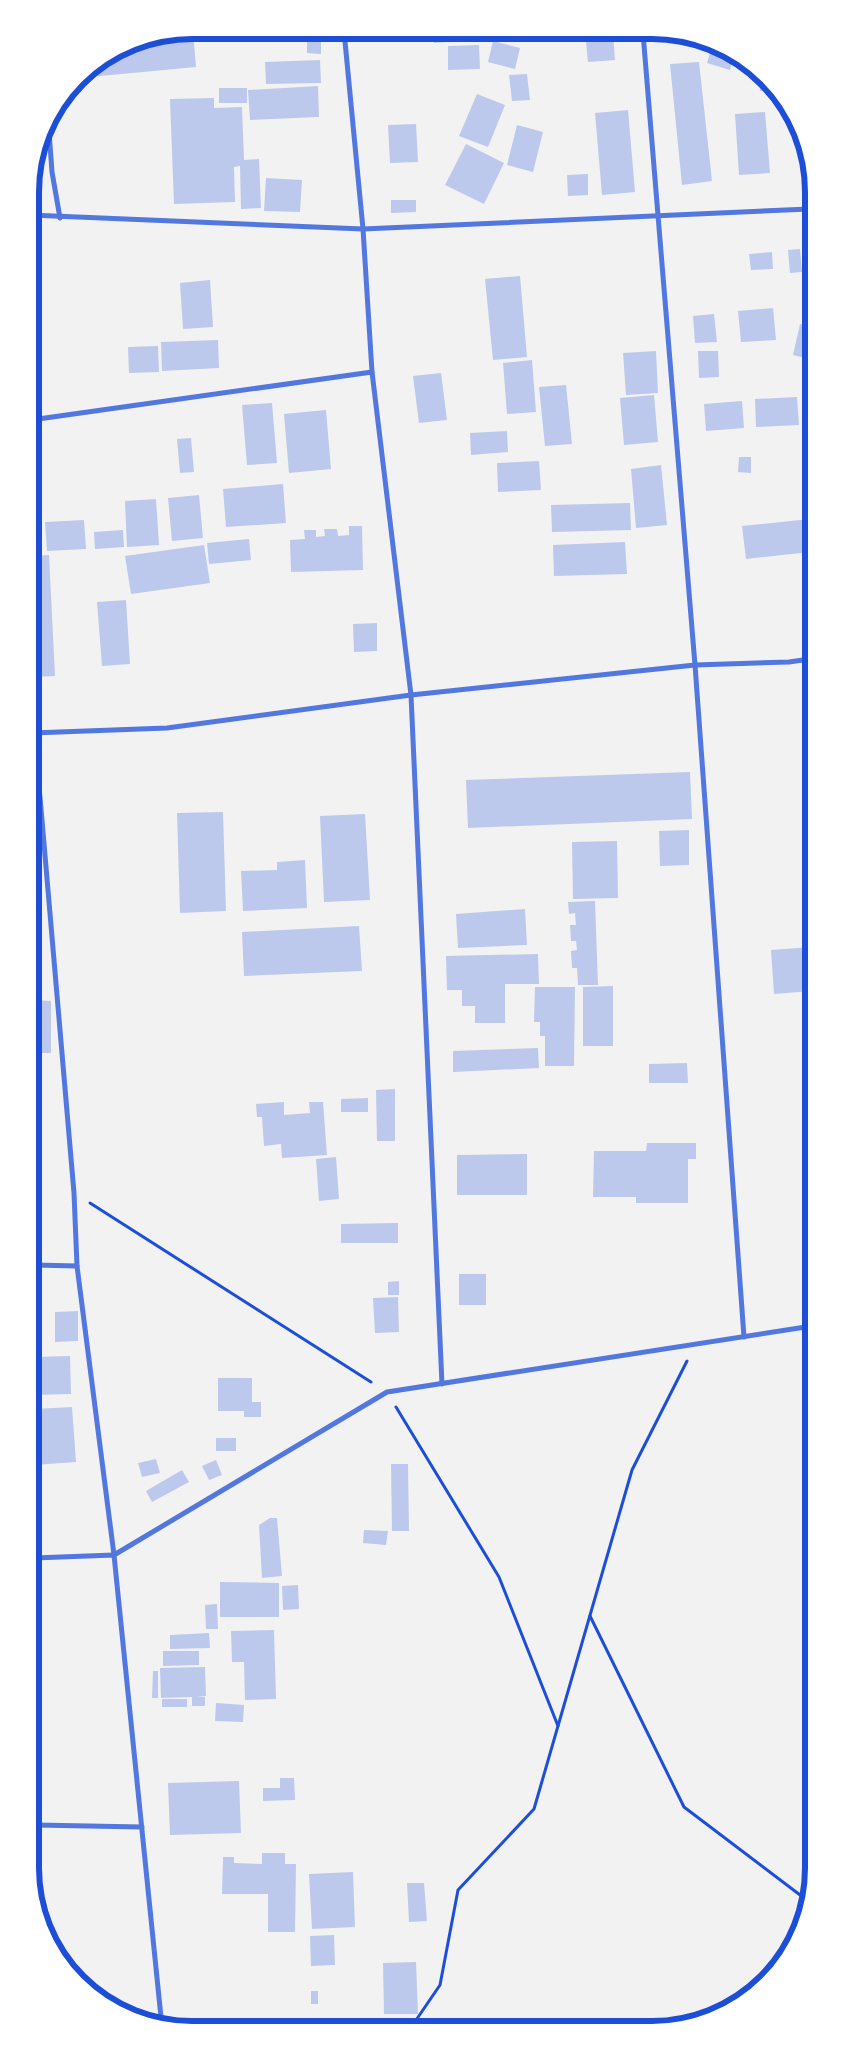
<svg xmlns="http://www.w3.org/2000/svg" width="844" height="2060" font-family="Ubuntu,sans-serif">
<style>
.building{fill:#bdc9ec}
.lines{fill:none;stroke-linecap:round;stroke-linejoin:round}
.path{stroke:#1d4ed8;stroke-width:3}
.minor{stroke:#5277de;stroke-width:5}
.rim{fill:none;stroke:#1d4ed8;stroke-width:6}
</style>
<rect width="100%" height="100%" fill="#f2f2f2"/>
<g class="building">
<polygon points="307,31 321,31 321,54 307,53"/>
<polygon points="193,32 196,67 79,78 85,70 130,42 171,34"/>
<polygon points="433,32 499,32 499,38 434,43"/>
<polygon points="585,32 613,33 615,60 588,62"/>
<polygon points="493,41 520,48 515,69 488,62"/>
<polygon points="713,43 724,47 734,54 730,70 707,63"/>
<polygon points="479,45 480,69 448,70 448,46"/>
<polygon points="320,60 321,83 266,84 265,62"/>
<polygon points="699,62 712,181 682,185 670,64"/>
<polygon points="759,72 766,77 774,91 760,91"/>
<polygon points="527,74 530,100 512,101 509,75"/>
<polygon points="318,86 319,117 250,120 248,90"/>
<rect x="219" y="88" width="28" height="15"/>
<polygon points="477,94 505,105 488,147 459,136"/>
<polygon points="214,98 214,108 242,107 244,160 259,159 261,208 241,209 240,166 234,167 235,202 174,204 170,99"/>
<polygon points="628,110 635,192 602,195 595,113"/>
<polygon points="765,112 770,173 739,175 735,114"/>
<polygon points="416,124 418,162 390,163 388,125"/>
<polygon points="517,125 543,132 533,172 507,165"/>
<polygon points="466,144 504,163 484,204 445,185"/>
<polygon points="588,174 588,195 568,196 567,175"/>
<polygon points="266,178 302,180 300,212 264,211"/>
<polygon points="391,200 416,200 416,212 391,213"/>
<polygon points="800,249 802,272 790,273 788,250"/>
<polygon points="772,252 773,269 751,270 749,254"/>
<polygon points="520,276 527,357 493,360 485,279"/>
<polygon points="210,280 213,327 183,329 180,283"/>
<polygon points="773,308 776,340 741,342 738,311"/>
<polygon points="714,314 717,342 695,343 693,316"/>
<polygon points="800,324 809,326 809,359 793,355"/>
<polygon points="218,340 219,368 162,371 161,342"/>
<polygon points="158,346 159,372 129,373 128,347"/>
<polygon points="656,351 658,393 626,395 623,353"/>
<polygon points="698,351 718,351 719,377 699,378"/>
<polygon points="532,360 536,412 507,414 503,363"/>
<polygon points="441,373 447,420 419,423 413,376"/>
<polygon points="566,385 572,444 545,446 539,387"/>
<polygon points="809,392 809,422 804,422 803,393"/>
<polygon points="654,395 658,442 624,445 620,398"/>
<polygon points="797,397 799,425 756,427 755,399"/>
<polygon points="742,401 744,428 706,431 704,404"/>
<polygon points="272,403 277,463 247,465 242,405"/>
<polygon points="326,410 331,469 289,473 284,414"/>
<polygon points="507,431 508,452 471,455 470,433"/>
<polygon points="191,438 194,472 180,473 177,439"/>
<polygon points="31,454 34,454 42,542 31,543"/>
<polygon points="739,457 751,457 751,473 738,472"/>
<polygon points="539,461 541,490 498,492 497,463"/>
<polygon points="661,465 667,525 636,528 631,469"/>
<polygon points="283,484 286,523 226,527 223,489"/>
<polygon points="199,495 203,538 172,541 168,498"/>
<polygon points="156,499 159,545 127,547 125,501"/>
<polygon points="630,503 631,530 552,532 551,505"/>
<polygon points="810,519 810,552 746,559 742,526"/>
<polygon points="84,520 86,549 47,551 45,522"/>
<polygon points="349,526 362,526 363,570 291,572 290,540 305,539 304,530 316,530 316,537 325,536 324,529 337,529 338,536 349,535"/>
<polygon points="123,530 124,547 95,549 94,532"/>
<polygon points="249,539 251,560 209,564 207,543"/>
<polygon points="625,542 627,574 554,576 553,545"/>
<polygon points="204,545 210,583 131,594 125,556"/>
<polygon points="49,555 55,676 32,677 31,556"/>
<polygon points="126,600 130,664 102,666 97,602"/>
<polygon points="377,623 377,651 354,652 353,624"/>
<polygon points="690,772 692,819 468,828 466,780"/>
<polygon points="223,812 226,911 180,913 177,813"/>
<polygon points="365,814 370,900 324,902 320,816"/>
<polygon points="689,830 689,865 660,866 659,831"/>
<polygon points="617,841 618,898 573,899 572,842"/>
<polygon points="305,860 307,908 243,911 241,871 277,870 277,862"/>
<polygon points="595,901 598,985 578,985 577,968 572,968 571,951 577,950 576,941 571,941 570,925 576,925 575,913 569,914 568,902"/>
<polygon points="525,909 527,945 458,948 456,914"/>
<polygon points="359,926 362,971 244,976 242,932"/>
<polygon points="811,947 811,991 774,994 771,950"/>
<polygon points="538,954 539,984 505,984 505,1023 475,1023 475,1006 462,1006 462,990 447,990 446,956"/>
<polygon points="613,986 613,1046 583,1046 583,987"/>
<polygon points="535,987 575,987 574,1066 545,1066 545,1036 540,1036 540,1022 534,1022"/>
<polygon points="33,1000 51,1001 51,1053 33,1053"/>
<polygon points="538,1048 539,1068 453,1072 453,1051"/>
<polygon points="687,1063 688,1083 649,1083 649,1064"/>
<polygon points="395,1089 395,1141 377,1141 376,1090"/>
<polygon points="368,1098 368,1112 341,1112 341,1099"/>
<polygon points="284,1102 284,1115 310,1113 309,1102 323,1102 327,1155 282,1158 281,1144 264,1146 262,1117 257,1117 256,1104"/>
<polygon points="647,1143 696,1143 696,1159 688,1159 688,1203 636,1203 636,1197 593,1197 594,1151 646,1151"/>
<polygon points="527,1154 527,1195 457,1195 457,1155"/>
<polygon points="336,1157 339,1199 319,1201 316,1159"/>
<polygon points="398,1223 398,1243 341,1243 341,1224"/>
<rect x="459" y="1274" width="27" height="31"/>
<polygon points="399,1281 399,1295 388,1295 388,1282"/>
<polygon points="398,1297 399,1332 375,1333 373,1298"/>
<polygon points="78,1311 78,1341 55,1342 55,1312"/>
<polygon points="70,1356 71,1394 34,1395 34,1357"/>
<polygon points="218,1378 252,1378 252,1402 261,1402 261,1417 244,1417 244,1411 218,1411"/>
<polygon points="72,1407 76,1462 34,1465 34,1409"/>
<rect x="216" y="1438" width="20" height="13"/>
<polygon points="156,1459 160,1473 142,1477 138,1463"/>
<polygon points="216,1460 222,1475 209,1480 202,1466"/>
<polygon points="391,1464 408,1464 409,1531 392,1531"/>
<polygon points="182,1470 189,1482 152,1502 146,1491"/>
<polygon points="270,1518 277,1518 282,1576 262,1578 259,1525"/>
<polygon points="364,1530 388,1531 386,1545 363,1543"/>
<polygon points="220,1582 279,1583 279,1617 220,1617"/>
<polygon points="298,1585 299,1609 283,1610 282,1586"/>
<polygon points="217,1604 218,1629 206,1629 205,1605"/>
<polygon points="274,1630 276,1699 245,1700 244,1662 232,1662 231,1631"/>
<polygon points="209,1633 210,1648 170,1649 170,1635"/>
<polygon points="163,1651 199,1651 199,1665 163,1666"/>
<polygon points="205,1667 206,1696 197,1697 205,1697 205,1706 192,1706 192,1697 161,1698 160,1668"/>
<polygon points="153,1671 158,1671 158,1698 152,1698"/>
<rect x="162" y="1699" width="25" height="8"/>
<polygon points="216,1703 244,1705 243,1722 215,1721"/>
<polygon points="280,1778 294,1778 295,1800 263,1801 263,1788 280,1788"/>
<polygon points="239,1781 241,1833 170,1835 168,1783"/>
<polygon points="262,1853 285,1853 285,1864 296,1864 295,1932 268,1932 268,1894 222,1894 223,1857 234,1857 234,1863 262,1864"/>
<polygon points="353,1872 355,1927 312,1929 309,1874"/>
<polygon points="407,1883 424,1883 427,1921 409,1922"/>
<polygon points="334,1935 335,1965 311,1966 310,1936"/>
<polygon points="416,1962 418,2014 384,2014 383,1963"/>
<rect x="311" y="1991" width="7" height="13"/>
</g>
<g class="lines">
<g class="path">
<polyline points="90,1203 371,1382"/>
<polyline points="396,1407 499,1577 558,1726"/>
<polyline points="590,1616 684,1807 808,1901"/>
<polyline points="412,2026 440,1985 458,1890 534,1809 632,1470 687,1361"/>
</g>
<g class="minor">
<polyline points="344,31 363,229 372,372 411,695 442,1384"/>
<polyline points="643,33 695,665 744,1337"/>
<polyline points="48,118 52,172 60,218"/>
<polyline points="30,215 363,229 809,209"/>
<polyline points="31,420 372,372"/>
<polyline points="32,733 167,728 411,695 695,665 789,662 810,659"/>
<polyline points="32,755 40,797 74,1193 77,1266 114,1555 387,1392 812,1326"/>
<polyline points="34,1265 77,1266"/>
<polyline points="34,1558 114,1555 162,2027"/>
<polyline points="35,1825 142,1827"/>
<polyline points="591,2025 704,2020"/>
</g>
</g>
<path d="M0 0H844V2060H0ZM192 39H652A153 153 0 0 1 805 192V1868A153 153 0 0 1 652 2021H192A153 153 0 0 1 39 1868V192A153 153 0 0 1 192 39Z" fill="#fff" fill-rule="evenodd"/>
<path class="rim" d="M192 39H652A153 153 0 0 1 805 192V1868A153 153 0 0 1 652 2021H192A153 153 0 0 1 39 1868V192A153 153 0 0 1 192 39Z"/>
</svg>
